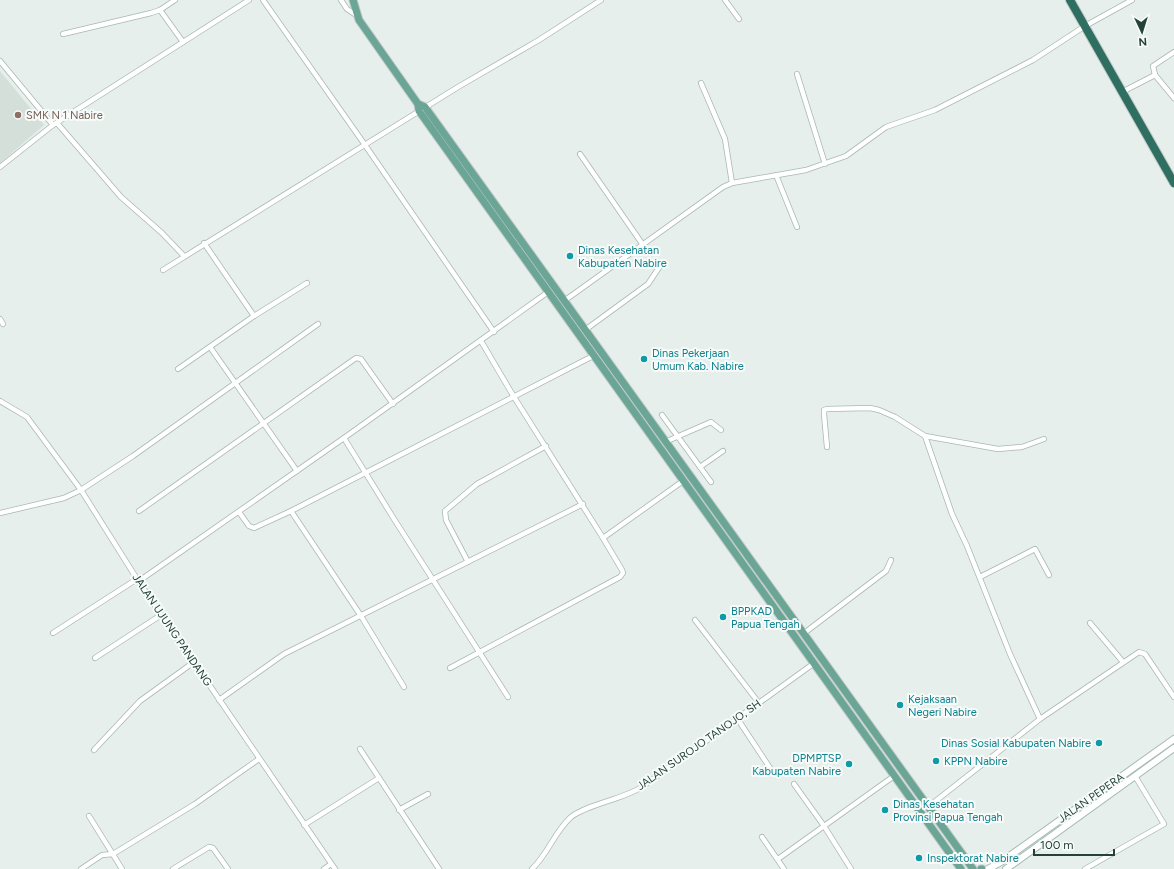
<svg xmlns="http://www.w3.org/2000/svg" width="1174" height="869" font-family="Figtree,sans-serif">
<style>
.built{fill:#d4dfda}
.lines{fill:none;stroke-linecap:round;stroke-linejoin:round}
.street-casing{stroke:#a8b8b2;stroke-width:6}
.secondary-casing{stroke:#a4bbb3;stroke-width:8}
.primary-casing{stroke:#c2cac8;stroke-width:9}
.highway-casing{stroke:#c2cac8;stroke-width:10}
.street{stroke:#fff;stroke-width:4.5}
.secondary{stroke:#fff;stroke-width:6}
.primary{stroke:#6aa596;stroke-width:7}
.highway{stroke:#2f6f62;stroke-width:8}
.education-dot{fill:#8d6e63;stroke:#f7fbf9;stroke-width:1.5}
.culture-dot{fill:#0f9aa8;stroke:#f7fbf9;stroke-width:1.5}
.labels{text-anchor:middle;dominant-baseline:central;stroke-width:4;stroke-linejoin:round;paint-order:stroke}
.education-label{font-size:11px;fill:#785e54;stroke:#f7fbf9;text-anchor:start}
.culture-label{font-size:11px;fill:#0d838f;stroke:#f7fbf9;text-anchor:start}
.street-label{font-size:11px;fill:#24423a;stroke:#f7fbf9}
</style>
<rect width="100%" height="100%" fill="#e6efeb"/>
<polygon class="built" points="0,71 44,125 0,163"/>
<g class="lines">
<g class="street-casing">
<g id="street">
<polyline points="263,0 365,145 494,332"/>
<polyline points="341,0 347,9 356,15"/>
<polyline points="725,0 739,19"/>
<polyline points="160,10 183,42"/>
<polyline points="63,34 151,13 160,10 175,0"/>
<polyline points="0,61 53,125"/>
<polyline points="797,74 825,164"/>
<polyline points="1155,75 1153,66 1174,52"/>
<polyline points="701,83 725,139 732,183"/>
<polyline points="1122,92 1155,75 1174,98"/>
<polyline points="57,123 121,197 162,233 184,256"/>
<polyline points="580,154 643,245"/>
<polyline points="0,167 53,125 249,0"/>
<polyline points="776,175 797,227"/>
<polyline points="204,243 254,316"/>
<polyline points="163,270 458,87 539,40 601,0"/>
<polyline points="564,301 723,187 732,183 806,170 846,156 886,127 935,110 1033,60 1085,26 1132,0"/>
<polyline points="0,319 3,324"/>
<polyline points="585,330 648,284 660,266"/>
<polyline points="481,341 514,397 603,538"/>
<polyline points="210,347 297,471"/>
<polyline points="178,369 254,316 307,283"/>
<polyline points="0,401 27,417 81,490 137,579 335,869"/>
<polyline points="662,415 711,482"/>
<polyline points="925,436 998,449 1022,447 1044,439"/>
<polyline points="665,442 711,422 721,430"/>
<polyline points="827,447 824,414 824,410 827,409 870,408 879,410 895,417 925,436 952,514 967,546 1010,654 1040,719"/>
<polyline points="700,467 723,451"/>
<polyline points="139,511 356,358 361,359 393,404"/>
<polyline points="239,512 249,526 254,528 291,511"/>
<polyline points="0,513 64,498 81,490 133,456 318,324"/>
<polyline points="468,562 446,520 445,511 477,484 546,446"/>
<polyline points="980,577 1035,549 1049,575"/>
<polyline points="139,581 344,438"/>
<polyline points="695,620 759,703"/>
<polyline points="1090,623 1123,662"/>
<polyline points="53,633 137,579"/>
<polyline points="803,634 886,571 891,560"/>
<polyline points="95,658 161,615"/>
<polyline points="450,668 620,577 623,573 622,570 603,538 683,481"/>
<polyline points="404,687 361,616 291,511 593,356"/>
<polyline points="508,697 394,519 344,438 548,292"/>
<polyline points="219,700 284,654 583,504"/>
<polyline points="737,718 770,768"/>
<polyline points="360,749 439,869"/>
<polyline points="94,750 140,701 194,662"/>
<polyline points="794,784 824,826 851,869"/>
<polyline points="928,807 1040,719 1139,652 1145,654 1174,697"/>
<polyline points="399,810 428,794"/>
<polyline points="89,816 122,869"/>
<polyline points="304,825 379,778"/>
<polyline points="762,837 784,869"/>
<polyline points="778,859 894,776"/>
<polyline points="81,869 102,855 113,854 195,804 259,759"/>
<polyline points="173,869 209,847 213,848 228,869"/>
<polyline points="324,869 331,864"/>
<path d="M532,869c16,-15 23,-38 39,-52 17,-13 50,-17 71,-30l171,-123"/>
<polyline points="1085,869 1164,824 1135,776"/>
</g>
</g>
<g class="secondary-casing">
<g id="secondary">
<polyline points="988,869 1001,862 1174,739"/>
<polyline points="1006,869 1174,748"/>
</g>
</g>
<g class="primary-casing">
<g id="primary">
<polyline points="353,0 359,20 418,104 425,107 973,869"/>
<polyline points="418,104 419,111 961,869"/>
<polyline points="981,869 982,869"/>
</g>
</g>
<g class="highway-casing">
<polyline id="highway" points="1070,0 1174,183"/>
</g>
<use href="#street" class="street"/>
<use href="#secondary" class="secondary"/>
<use href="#primary" class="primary"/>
<use href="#highway" class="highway"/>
</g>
<circle class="education-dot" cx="18" cy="115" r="4"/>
<g class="culture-dot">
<circle cx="570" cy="256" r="4"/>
<circle cx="644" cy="359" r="4"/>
<circle cx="723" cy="617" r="4"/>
<circle cx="900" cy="705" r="4"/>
<circle cx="1099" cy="743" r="4"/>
<circle cx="936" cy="761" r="4"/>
<circle cx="849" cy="764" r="4"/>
<circle cx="885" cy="810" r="4"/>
<circle cx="919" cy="858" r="4"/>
</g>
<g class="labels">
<g class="education-label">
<text x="26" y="115">SMK N 1 Nabire</text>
</g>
<g class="culture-label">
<text x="578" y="250">Dinas Kesehatan<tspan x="578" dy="13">Kabupaten Nabire</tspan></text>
<text x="652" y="353">Dinas Pekerjaan<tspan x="652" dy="13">Umum Kab. Nabire</tspan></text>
<text x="731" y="611">BPPKAD<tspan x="731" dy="13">Papua Tengah</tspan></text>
<text x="908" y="699">Kejaksaan<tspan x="908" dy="13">Negeri Nabire</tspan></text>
<text x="1091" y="743" text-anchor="end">Dinas Sosial Kabupaten Nabire</text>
<text x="841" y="758" text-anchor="end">DPMPTSP<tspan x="841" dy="13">Kabupaten Nabire</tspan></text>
<text x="944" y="761">KPPN Nabire</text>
<text x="893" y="804">Dinas Kesehatan<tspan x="893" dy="13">Provinsi Papua Tengah</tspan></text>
<text x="927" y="858">Inspektorat Nabire</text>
</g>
<g class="street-label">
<text transform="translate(172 630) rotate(56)">JALAN UJUNG PANDANG</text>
<text transform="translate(699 745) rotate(-35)">JALAN SUROJO TANOJO, SH</text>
<text transform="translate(1091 798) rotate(-35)">JALAN PEPERA</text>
</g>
</g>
<g transform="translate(1142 32) rotate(176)" stroke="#f7fbf9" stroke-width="3" paint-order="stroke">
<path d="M0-3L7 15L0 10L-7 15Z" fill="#24423a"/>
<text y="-6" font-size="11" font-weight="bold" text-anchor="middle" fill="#24423a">N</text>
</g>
<path d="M1034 849v6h80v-6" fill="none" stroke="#24423a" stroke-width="2"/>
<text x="1040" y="849" font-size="12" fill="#24423a" stroke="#f7fbf9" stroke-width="3" paint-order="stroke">100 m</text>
</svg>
